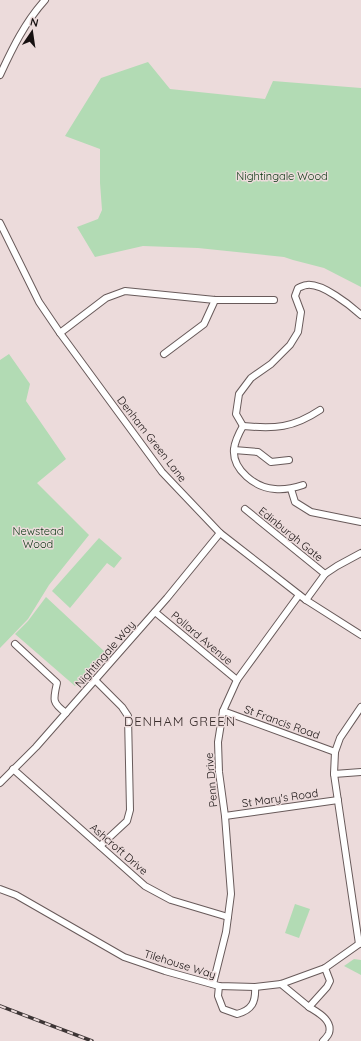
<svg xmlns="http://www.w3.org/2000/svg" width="361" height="1041" font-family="Quicksand,sans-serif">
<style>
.green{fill:#b2dbb4}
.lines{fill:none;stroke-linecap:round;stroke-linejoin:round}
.minor-casing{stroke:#685a5a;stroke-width:8}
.minor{stroke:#fff;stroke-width:6}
.rail-casing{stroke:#3d3535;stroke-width:3.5}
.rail{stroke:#ecdbdb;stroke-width:2;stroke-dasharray:6;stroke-linecap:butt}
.labels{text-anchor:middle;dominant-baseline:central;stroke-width:3;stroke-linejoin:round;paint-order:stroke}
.park-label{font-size:11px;fill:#05330e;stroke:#ecdbdb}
.street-label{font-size:11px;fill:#171111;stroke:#ecdbdb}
.quarter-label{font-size:13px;letter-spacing:1px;fill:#392d2c;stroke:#ecdbdb}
</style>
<rect width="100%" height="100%" fill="#ecdbdb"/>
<g class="green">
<polygon points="148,62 170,89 265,99 273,81 361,88 361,287 324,268 293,260 284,257 198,248 143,246 95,257 77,227 98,219 102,210 100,183 100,149 65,136 101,78"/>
<polygon points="9,354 30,384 26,401 66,459 37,483 89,535 49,585 28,619 0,648 0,360"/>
<polygon points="99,538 122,558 114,568 107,563 70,608 52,591"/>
<polygon points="46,597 105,652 75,686 15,634 28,621"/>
<polygon points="295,904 310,909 299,938 285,933"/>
<polygon points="354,959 361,960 361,975 344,966"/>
</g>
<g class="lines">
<g class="minor-casing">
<g id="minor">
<path d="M0,75c12,-26 25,-53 45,-75"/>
<polyline points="0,223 39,302 60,333 162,472 220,533 306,600 361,635"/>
<polyline points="60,333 106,298 125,291 215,300 274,300"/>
<polyline points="164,354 204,324 215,300"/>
<path d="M243,426l-7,-12 3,-20 12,-16 20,-14 19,-19 8,-13 3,-20 -6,-16 3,-8c3,-1 6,-3 9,-3 15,-2 43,20 54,30"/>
<path d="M243,426c-4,7 -8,14 -9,23 -2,21 22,39 41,40 10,1 19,-1 28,-4"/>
<path d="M243,426c32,3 50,2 77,-16"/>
<polyline points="234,450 258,452 271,462 289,460"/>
<polyline points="291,489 295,502 311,512 361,522"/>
<polyline points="245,509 325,574"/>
<polyline points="306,600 325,574 337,566 361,553"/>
<polyline points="155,612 237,680"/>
<path d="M15,644l42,39c-4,17 -5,20 9,30"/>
<polyline points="95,680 122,707 128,716 130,810 127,821 100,846"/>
<polyline points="223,711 335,752"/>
<polyline points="13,769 145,886 171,900 228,917"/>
<polyline points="334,774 361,772"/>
<polyline points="0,783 36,747 167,598 220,533"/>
<polyline points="225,816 338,800"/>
<polyline points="0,889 16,895 124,957 165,971 219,986 255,987 281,984 325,968 359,944"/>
<polyline points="359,944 334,774 335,752 340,738 361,707"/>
<polyline points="213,984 226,932 231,894 225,816 219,772 218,742 223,711 237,680 299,595"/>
<polyline points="281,984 309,1007 327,987 330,981 325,968"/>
<path d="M219,986l-1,10 5,13 14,5c15,-4 19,-12 18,-27"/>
<path d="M309,1007c8,5 24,13 20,26 -1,3 -4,6 -6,8"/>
</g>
</g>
<use href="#minor" class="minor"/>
<g class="rail-casing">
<polyline id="rail" points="0,1006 92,1041"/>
</g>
<use href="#rail" class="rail"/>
</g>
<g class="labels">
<g class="park-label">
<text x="282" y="176">Nightingale Wood</text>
<text x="38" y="531">Newstead<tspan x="38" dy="13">Wood</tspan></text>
</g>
<g class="street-label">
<text transform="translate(152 439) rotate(52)">Denham Green Lane</text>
<text transform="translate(291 534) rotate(39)">Edinburgh Gate</text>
<text transform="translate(202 638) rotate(40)">Pollard Avenue</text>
<text transform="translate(105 654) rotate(-49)">Nightingale Way</text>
<text transform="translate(282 722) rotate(20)">St Francis Road</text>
<text transform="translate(211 780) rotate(-95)">Penn Drive</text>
<text transform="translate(280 798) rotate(-8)">St Mary's Road</text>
<text transform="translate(119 849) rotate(41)">Ashcroft Drive</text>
<text transform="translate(180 964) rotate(17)">Tilehouse Way</text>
</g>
<g class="quarter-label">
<text x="180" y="721">DENHAM GREEN</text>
</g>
</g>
<g transform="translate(32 32) rotate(13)" stroke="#ecdbdb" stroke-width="3" paint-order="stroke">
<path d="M0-3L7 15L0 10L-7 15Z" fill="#171111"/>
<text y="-6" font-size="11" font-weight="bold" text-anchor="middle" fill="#171111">N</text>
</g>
</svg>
